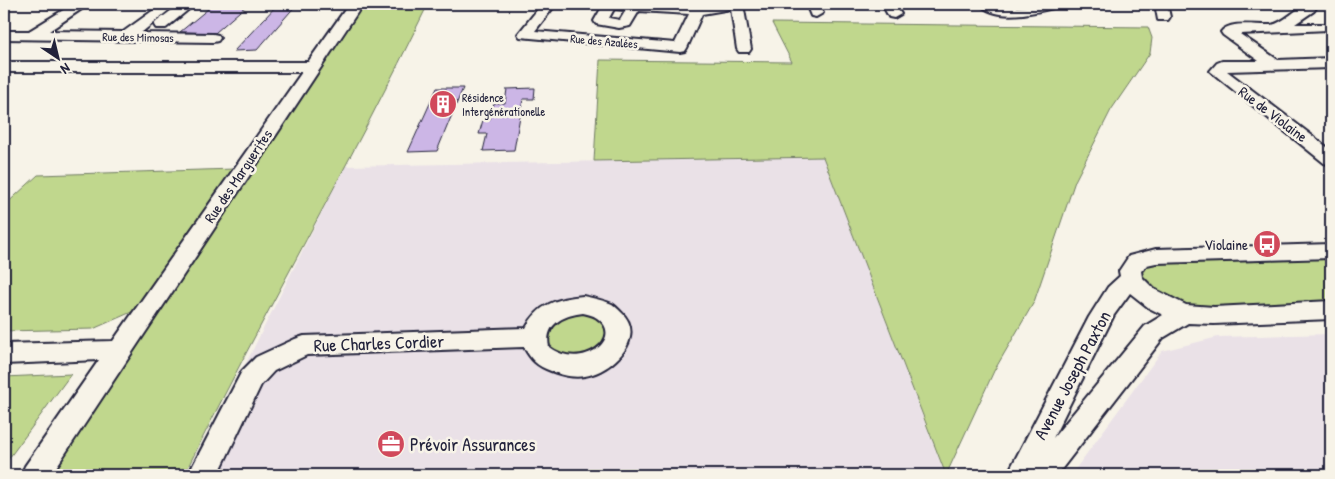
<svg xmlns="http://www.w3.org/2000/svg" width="1335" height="479" font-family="'Patrick Hand',sans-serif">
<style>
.built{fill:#eae1e7}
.green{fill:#c0d78d;stroke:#717c64}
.building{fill:#ccb6e6;stroke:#22223b}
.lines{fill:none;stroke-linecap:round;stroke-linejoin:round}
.minor-casing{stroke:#22223b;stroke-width:4}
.minor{fill:#f7f3e8;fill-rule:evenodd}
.labels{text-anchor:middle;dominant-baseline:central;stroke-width:5;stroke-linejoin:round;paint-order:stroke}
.far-street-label{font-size:12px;fill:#22223b;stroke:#f7f3e8}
.far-poi-label{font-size:12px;fill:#22223b;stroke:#f7f3e8;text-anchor:start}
.street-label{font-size:15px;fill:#22223b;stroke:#f7f3e8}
.poi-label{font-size:15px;fill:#22223b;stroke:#f7f3e8;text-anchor:end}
.near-street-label{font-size:18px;fill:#22223b;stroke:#f7f3e8}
.near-poi-label{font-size:18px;fill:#22223b;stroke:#f7f3e8;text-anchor:start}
</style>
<rect width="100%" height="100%" fill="#f7f3e8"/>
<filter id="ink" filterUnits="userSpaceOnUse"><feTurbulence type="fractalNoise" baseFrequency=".02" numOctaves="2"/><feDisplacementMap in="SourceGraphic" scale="10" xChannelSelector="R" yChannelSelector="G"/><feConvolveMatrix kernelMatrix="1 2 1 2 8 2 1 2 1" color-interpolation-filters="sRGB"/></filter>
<g filter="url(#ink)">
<g class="built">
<polygon points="823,157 945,475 190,475 345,166"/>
<polygon points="1331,334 1331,475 1071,475 1162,351 1218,337"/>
</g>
<g class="green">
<path d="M360,4h68c-77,159 -166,312 -244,471h-141z"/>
<polygon points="772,23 1148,27 1152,38 1150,53 1111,110 1075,181 1034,302 994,371 946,475 823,157 594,161 600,60 792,62"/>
<polygon points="235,169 136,310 93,329 4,331 4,206 38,175"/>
<polygon points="1331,257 1331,304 1197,309 1177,305 1142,284 1139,270 1149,263 1159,262"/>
<path d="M579,314c15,0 22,5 30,17l-3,13 -28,16 -23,-8 -7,-11c2,-18 15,-25 31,-27z"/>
<polygon points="71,374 4,465 4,377"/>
</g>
<g class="building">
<polygon points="214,4 248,4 215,33 180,32"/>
<polygon points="278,4 297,4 257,50 234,51"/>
<polygon points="437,88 463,88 437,151 408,152"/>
<polygon points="535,88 534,99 523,99 514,150 483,151 487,134 479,134 483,120 490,119 494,103 505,103 507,89"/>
</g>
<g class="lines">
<g class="minor-casing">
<g id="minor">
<polygon points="73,4 89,4 49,31 123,32 162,4 176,4 141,33 213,34 218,35 220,38 218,41 213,42 4,39 4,31 29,31"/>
<polygon points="180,4 195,4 166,28 156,28 154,25 156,22"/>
<polygon points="349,4 363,4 51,475 21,475 25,466 99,360 4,364 4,344 113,341 302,72 4,72 4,62 308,62"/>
<path d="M542,4h14l-21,27 140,12 14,-29 -50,-3 -9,15 -11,2 -23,-4 -2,-3 8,-14 -4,-3h57l42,3 17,-3h29l8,45 -2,3h-10l-2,-3 -6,-40 -29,5 -15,34 -2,3 -5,1 -160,-15 -2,-3zM614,9l12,1 -6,10 -11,-2z"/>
<polygon points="806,4 818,4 823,13 816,17 811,16"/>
<polygon points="882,4 894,4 901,14 894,18 889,17"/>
<path d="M980,4h17l14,3 48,-3 -2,3c-20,5 -61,16 -77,-3z"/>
<polygon points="1155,4 1167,4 1170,17 1168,20 1158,20"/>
<path d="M1309,4l7,4 -2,3 -19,13h33l2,3 -2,3 -88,4 38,26 53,-2v10l-104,3 104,79v15l-7,-2 -114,-92 7,-8 5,-2h37l-36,-26 -2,-3c9,-12 36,-6 50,-7 14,-2 25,-18 38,-21z"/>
<path d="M1331,244v14l-175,5 -9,2 -6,6 1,6 12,12 32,16 28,2 117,-6v18l-117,5 -26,-1 -25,15 -106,137h-50l82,-158 19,-30 12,-11 -1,-5 10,-15 27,-7zM1130,293l19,15 14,7 -18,11 -92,112 61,-123z"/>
<path d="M583,296c9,2 20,4 29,8 3,2 6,5 9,8 27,25 -9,60 -36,64 -13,2 -23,-1 -34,-5 -14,-5 -20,-11 -27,-24l-217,8 -33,16 -13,14 -43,90h-30l54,-104 14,-14 39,-18 9,-3 222,-8c12,-24 32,-30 57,-32zM583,313c4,1 10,2 14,5 29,19 -15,54 -48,29 -5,-23 15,-32 34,-34z"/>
</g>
</g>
<use href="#minor" class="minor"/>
</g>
</g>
<defs>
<g id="building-disc" transform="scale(1.4375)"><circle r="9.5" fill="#d1495b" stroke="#f7f3e8"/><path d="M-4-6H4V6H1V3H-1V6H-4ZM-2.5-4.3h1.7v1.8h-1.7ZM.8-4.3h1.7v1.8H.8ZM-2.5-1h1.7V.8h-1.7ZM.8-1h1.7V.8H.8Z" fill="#fff"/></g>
<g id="bus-disc" transform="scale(1.4375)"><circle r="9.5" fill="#d1495b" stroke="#f7f3e8"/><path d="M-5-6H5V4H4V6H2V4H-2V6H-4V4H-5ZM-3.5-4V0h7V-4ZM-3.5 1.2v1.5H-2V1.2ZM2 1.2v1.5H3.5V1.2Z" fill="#fff"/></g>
<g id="office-disc" transform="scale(1.4375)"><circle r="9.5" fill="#d1495b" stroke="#f7f3e8"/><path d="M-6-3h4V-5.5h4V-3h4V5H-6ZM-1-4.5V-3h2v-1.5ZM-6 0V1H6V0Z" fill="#fff"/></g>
</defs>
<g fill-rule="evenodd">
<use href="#building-disc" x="443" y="104"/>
<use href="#bus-disc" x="1267" y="244"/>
<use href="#office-disc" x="391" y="444"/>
</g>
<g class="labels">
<g class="far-street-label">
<text transform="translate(138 37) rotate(1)">Rue des Mimosas</text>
<text transform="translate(604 41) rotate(5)">Rue des Azalées</text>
</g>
<g class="far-poi-label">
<text x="462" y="97">Résidence<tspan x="462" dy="14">Intergénérationelle</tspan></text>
</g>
<g class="street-label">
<text transform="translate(1273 114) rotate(37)">Rue de Violaine</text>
<text transform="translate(238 176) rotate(-56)">Rue des Marguerites</text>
</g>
<g class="poi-label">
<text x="1248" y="244">Violaine</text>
</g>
<g class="near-street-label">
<text transform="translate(379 343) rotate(-2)">Rue Charles Cordier</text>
<text transform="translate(1072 375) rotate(-62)">Avenue Joseph Paxton</text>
</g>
<g class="near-poi-label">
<text x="410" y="444">Prévoir Assurances</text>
</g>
</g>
<rect width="1335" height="479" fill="none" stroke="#f7f3e8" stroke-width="20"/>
<rect x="10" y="10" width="1315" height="459" fill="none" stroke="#22223b" stroke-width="2" filter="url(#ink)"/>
<g transform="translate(58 58) rotate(145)" stroke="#f7f3e8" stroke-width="4" paint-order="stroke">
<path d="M0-4L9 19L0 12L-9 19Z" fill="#22223b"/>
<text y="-8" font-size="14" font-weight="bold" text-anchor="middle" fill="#22223b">N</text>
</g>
</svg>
